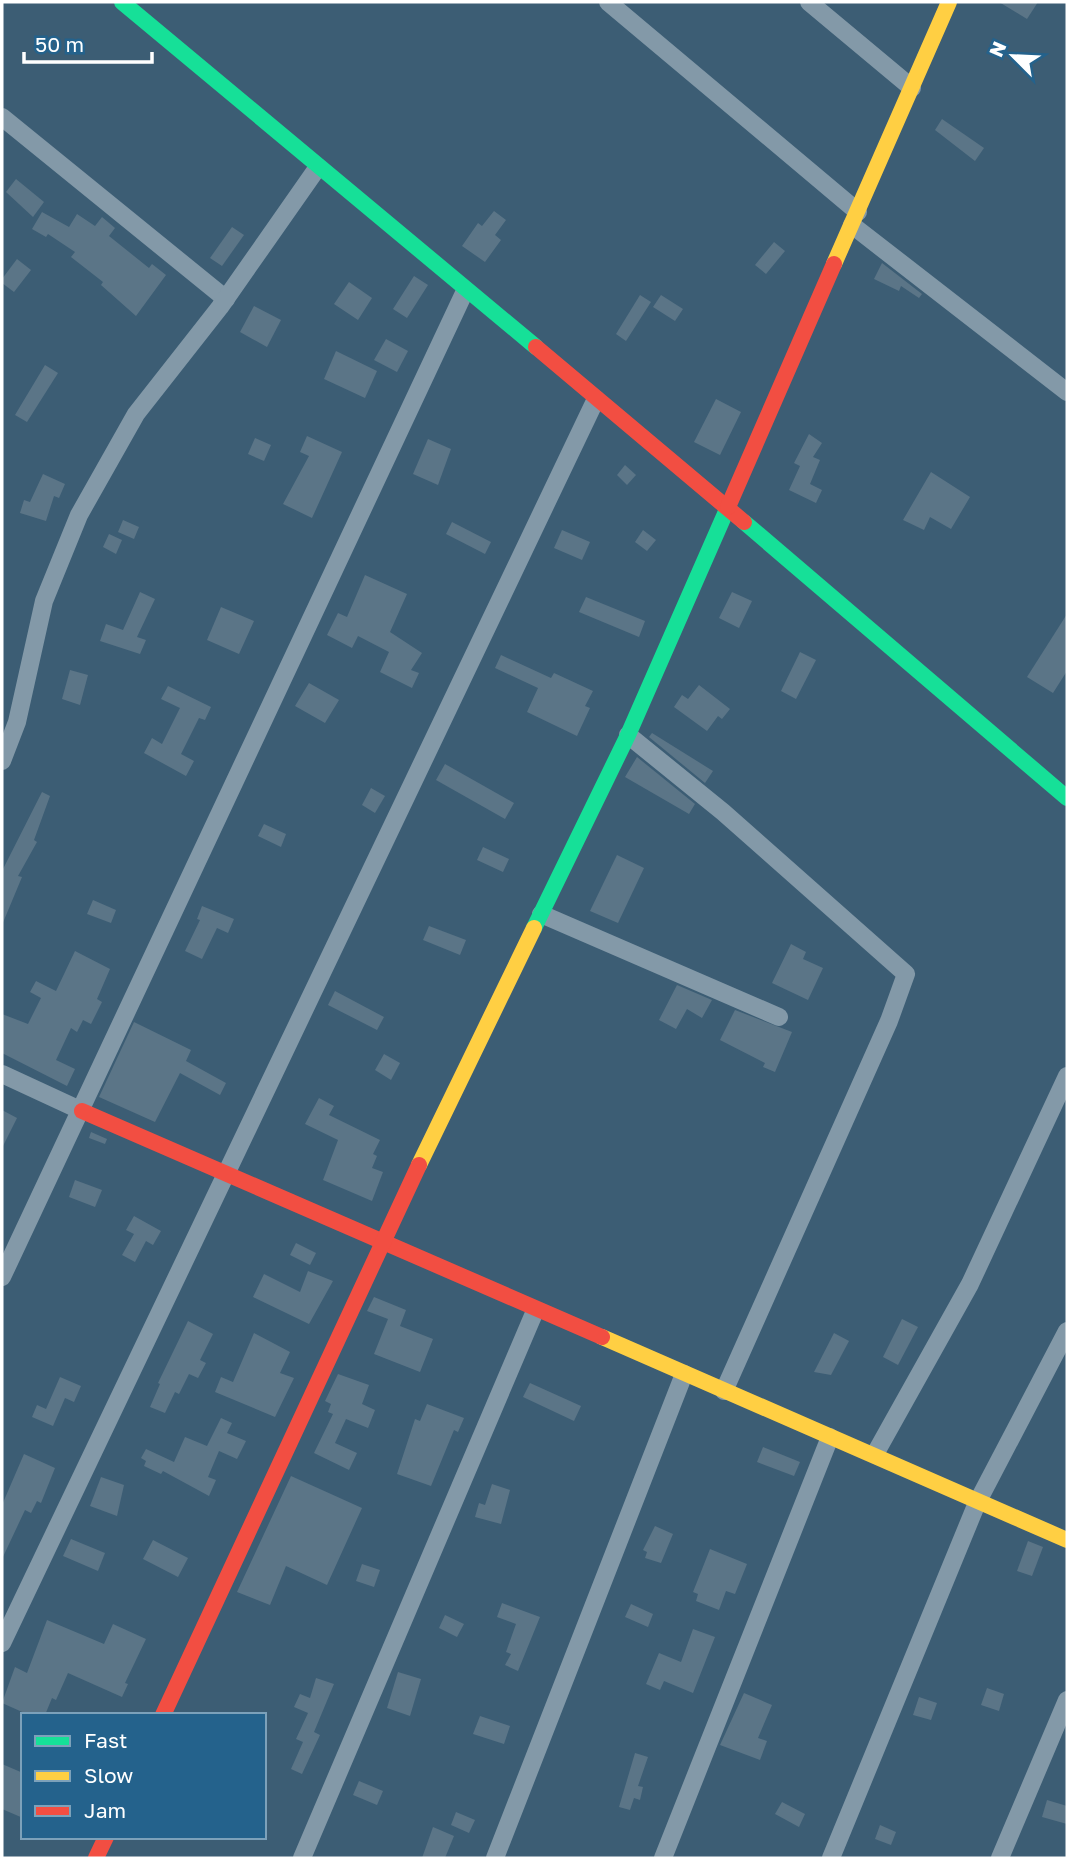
<svg xmlns="http://www.w3.org/2000/svg" width="1069" height="1860" font-family="'Golos Text',sans-serif">
<style>
.building{fill:#5b7587}
.lines{fill:none;stroke-linecap:round;stroke-linejoin:round}
.street{stroke:#8399a8;stroke-width:18}
.fast{stroke:#16e098;stroke-width:16}
.slow{stroke:#ffcf43;stroke-width:16}
.jam{stroke:#f24e42;stroke-width:16}
</style>
<rect width="100%" height="100%" fill="#3c5d74"/>
<g class="building">
<polygon points="999,2 1038,2 1027,19"/>
<polygon points="942,119 984,148 975,161 935,130"/>
<polygon points="16,179 44,202 33,217 6,192"/>
<polygon points="494,211 506,220 495,235 501,240 485,262 462,246 478,223 482,226"/>
<polygon points="42,212 69,227 77,214 95,226 102,217 115,228 109,236 149,268 152,264 166,275 136,316 101,285 103,282 71,257 75,252 48,234 46,237 32,229"/>
<polygon points="232,227 244,235 222,266 210,258"/>
<polygon points="774,242 785,251 766,274 755,265"/>
<polygon points="17,259 31,270 14,292 2,283 2,279"/>
<polygon points="882,263 922,294 919,298 901,286 899,291 874,279"/>
<polygon points="414,276 428,285 407,318 393,309"/>
<polygon points="349,282 372,298 358,320 334,304"/>
<polygon points="640,295 651,302 626,341 616,334"/>
<polygon points="661,295 683,309 675,321 653,307"/>
<polygon points="254,306 281,320 267,347 240,332"/>
<polygon points="386,339 408,351 397,372 374,360"/>
<polygon points="336,351 377,371 365,398 324,379"/>
<polygon points="45,365 58,373 27,422 15,415"/>
<polygon points="716,399 741,412 720,455 694,442"/>
<polygon points="809,434 822,443 813,457 820,460 810,484 822,490 816,503 789,490 800,466 794,463"/>
<polygon points="307,436 342,452 312,518 283,504 309,456 300,452"/>
<polygon points="255,438 271,445 264,461 248,454"/>
<polygon points="428,439 451,449 438,485 413,474"/>
<polygon points="625,465 636,475 627,485 617,475"/>
<polygon points="931,472 970,497 951,529 930,517 924,530 903,520"/>
<polygon points="43,474 65,484 59,498 54,496 46,521 20,513 24,500 30,502"/>
<polygon points="123,520 139,527 134,539 118,532"/>
<polygon points="452,522 491,542 485,554 446,534"/>
<polygon points="562,530 590,542 582,560 554,548"/>
<polygon points="643,530 656,540 647,551 635,542"/>
<polygon points="109,534 122,540 116,554 103,547"/>
<polygon points="365,575 407,594 390,632 422,653 411,670 419,673 412,688 380,672 389,652 358,636 352,648 327,635 338,613 347,617"/>
<polygon points="140,592 155,599 137,637 146,640 140,654 100,641 106,624 123,630"/>
<polygon points="732,592 752,601 739,628 719,618"/>
<polygon points="586,597 645,621 639,637 579,612"/>
<polygon points="221,607 254,621 239,654 207,640"/>
<polygon points="1067,614 1067,671 1053,693 1027,677"/>
<polygon points="800,652 816,660 796,699 781,691"/>
<polygon points="501,655 551,678 554,673 593,691 585,706 590,708 577,736 527,712 538,688 495,668"/>
<polygon points="70,670 88,675 80,705 62,699"/>
<polygon points="309,683 339,700 325,723 295,706"/>
<polygon points="699,685 730,709 722,719 718,716 707,731 674,707 682,695 688,699"/>
<polygon points="168,686 211,707 205,720 199,718 181,754 194,761 186,776 144,753 152,738 162,744 180,708 161,699"/>
<polygon points="652,733 713,771 705,783 649,737"/>
<polygon points="637,757 695,804 689,814 625,777"/>
<polygon points="445,764 514,803 505,819 436,780"/>
<polygon points="371,788 385,796 375,813 362,805"/>
<polygon points="42,792 50,796 34,840 37,842 18,876 22,877 2,925 2,871"/>
<polygon points="264,824 286,834 281,847 258,836"/>
<polygon points="483,847 509,859 503,872 477,860"/>
<polygon points="617,855 644,868 618,923 590,911"/>
<polygon points="93,900 116,910 111,923 87,914"/>
<polygon points="202,906 234,919 228,933 217,928 202,959 185,951 200,920 197,919"/>
<polygon points="429,926 466,940 460,955 423,940"/>
<polygon points="791,944 806,952 803,959 823,968 808,1000 772,983"/>
<polygon points="75,951 110,969 97,999 102,1002 91,1024 83,1020 77,1032 71,1028 56,1060 75,1069 67,1086 2,1053 2,1014 28,1024 41,998 30,992 36,981 56,991"/>
<polygon points="677,985 712,1000 702,1018 687,1009 676,1029 659,1020"/>
<polygon points="335,991 384,1017 377,1030 328,1005"/>
<polygon points="735,1010 792,1032 775,1072 763,1067 765,1063 720,1040"/>
<polygon points="134,1022 191,1050 186,1061 226,1083 220,1095 180,1073 155,1122 99,1097"/>
<polygon points="384,1054 400,1063 391,1080 375,1070"/>
<polygon points="319,1098 334,1106 329,1115 380,1140 373,1154 377,1156 372,1168 383,1172 372,1201 323,1180 338,1140 305,1124"/>
<polygon points="2,1110 17,1118 2,1148"/>
<polygon points="91,1132 107,1139 105,1144 89,1138"/>
<polygon points="75,1180 102,1190 95,1207 69,1197"/>
<polygon points="134,1216 161,1231 153,1245 146,1241 135,1262 122,1255 134,1234 126,1230"/>
<polygon points="296,1243 316,1253 310,1265 290,1255"/>
<polygon points="308,1271 333,1281 309,1324 253,1297 264,1274 300,1292"/>
<polygon points="374,1297 406,1310 400,1326 433,1339 420,1372 374,1354 388,1319 367,1311"/>
<polygon points="902,1319 918,1327 898,1365 883,1357"/>
<polygon points="188,1321 213,1334 200,1360 206,1363 198,1378 189,1374 179,1394 175,1392 165,1413 150,1407 160,1384 158,1383"/>
<polygon points="254,1333 290,1352 280,1373 294,1378 275,1417 215,1392 221,1377 233,1382"/>
<polygon points="834,1333 849,1341 831,1375 814,1372"/>
<polygon points="338,1374 369,1385 362,1404 375,1410 368,1428 346,1419 335,1443 357,1453 349,1470 314,1453 333,1414 328,1412 331,1404 325,1401"/>
<polygon points="60,1377 81,1386 74,1402 65,1398 53,1426 32,1417 37,1405 46,1409"/>
<polygon points="530,1383 581,1406 574,1421 523,1397"/>
<polygon points="427,1404 464,1418 458,1432 454,1430 431,1486 397,1474 415,1419 420,1421"/>
<polygon points="221,1418 232,1423 227,1433 246,1441 237,1459 219,1451 208,1477 216,1480 209,1496 163,1471 161,1474 144,1466 146,1461 141,1458 146,1449 174,1462 185,1437 207,1446"/>
<polygon points="763,1447 800,1462 794,1476 757,1462"/>
<polygon points="24,1454 55,1468 41,1503 37,1501 31,1513 25,1510 2,1559 2,1505"/>
<polygon points="291,1476 362,1508 327,1585 286,1566 270,1605 237,1592"/>
<polygon points="101,1477 124,1485 117,1516 90,1506"/>
<polygon points="492,1484 510,1490 501,1524 475,1517 479,1503 485,1505"/>
<polygon points="655,1526 673,1534 661,1563 645,1558 647,1552 643,1550"/>
<polygon points="71,1539 105,1553 98,1571 63,1556"/>
<polygon points="153,1540 188,1558 178,1577 143,1559"/>
<polygon points="1028,1541 1043,1547 1032,1576 1017,1571"/>
<polygon points="710,1549 747,1564 735,1594 726,1591 719,1610 696,1601 698,1594 693,1592"/>
<polygon points="362,1564 380,1570 374,1587 356,1581"/>
<polygon points="502,1603 540,1617 518,1671 505,1665 511,1654 506,1652 516,1624 497,1617"/>
<polygon points="631,1604 653,1614 648,1627 625,1617"/>
<polygon points="445,1615 464,1624 457,1637 439,1628"/>
<polygon points="47,1620 104,1644 113,1624 146,1639 125,1683 128,1684 122,1697 68,1673 56,1700 52,1698 45,1715 29,1715 2,1703 15,1667 27,1673"/>
<polygon points="693,1629 715,1637 693,1693 664,1681 660,1690 646,1684 659,1653 681,1662"/>
<polygon points="398,1672 421,1679 410,1716 387,1708"/>
<polygon points="316,1678 334,1684 314,1732 320,1735 302,1774 291,1769 303,1742 296,1739 308,1713 294,1707 300,1694 310,1698"/>
<polygon points="987,1688 1004,1694 999,1711 981,1705"/>
<polygon points="744,1693 772,1705 758,1738 767,1741 760,1760 720,1745"/>
<polygon points="919,1697 937,1703 931,1720 913,1715"/>
<polygon points="480,1716 510,1726 504,1744 473,1734"/>
<polygon points="635,1753 648,1757 638,1786 643,1787 640,1800 634,1798 630,1810 619,1807"/>
<polygon points="2,1764 23,1773 23,1818 2,1809"/>
<polygon points="359,1781 383,1791 377,1805 353,1795"/>
<polygon points="1047,1800 1067,1806 1067,1824 1042,1817"/>
<polygon points="782,1802 805,1814 799,1827 775,1814"/>
<polygon points="456,1812 475,1820 469,1833 451,1825"/>
<polygon points="880,1825 896,1832 891,1845 875,1839"/>
<polygon points="433,1827 454,1836 445,1858 422,1858"/>
</g>
<g class="lines">
<g class="street">
<polyline points="608,2 858,212"/>
<polyline points="809,2 912,88"/>
<polyline points="2,117 226,299"/>
<polyline points="852,225 1067,392"/>
<polyline points="628,735 723,812 906,974 889,1021 724,1391"/>
<polyline points="2,761 17,722 44,601 79,515 136,414 220,307 318,167"/>
<polyline points="541,914 779,1017"/>
<polyline points="2,1074 82,1111"/>
<polyline points="2,1277 465,291"/>
<polyline points="875,1454 970,1284 1067,1076"/>
<polyline points="2,1643 596,399"/>
<polyline points="302,1858 535,1311"/>
<polyline points="495,1858 684,1374"/>
<polyline points="663,1858 830,1437"/>
<polyline points="831,1858 977,1503 1067,1331"/>
<polyline points="1000,1858 1067,1700"/>
</g>
<g class="fast">
<polyline points="122,2 536,347"/>
<polyline points="744,522 1067,798"/>
<polyline points="534,928 628,735 728,507"/>
</g>
<g class="slow">
<polyline points="834,264 949,2"/>
<polyline points="419,1165 534,928"/>
<polyline points="602,1337 1067,1540"/>
</g>
<g class="jam">
<polyline points="536,347 744,522"/>
<polyline points="728,507 834,264"/>
<polyline points="82,1111 602,1337"/>
<polyline points="163,1715 419,1165"/>
<polyline points="96,1858 106,1837"/>
</g>
</g>
<rect width="1069" height="1860" fill="none" stroke="#ffffff" stroke-width="7"/>
<rect x="21" y="1713" width="245" height="126" fill="#24628c" stroke="#7ca1ba" stroke-width="2"/>
<rect x="35" y="1736" width="35" height="10" fill="#16e098" stroke="#7ca1ba" stroke-width="2"/>
<text x="84" y="1748" font-size="21" fill="#ffffff">Fast</text>
<rect x="35" y="1771" width="35" height="10" fill="#ffcf43" stroke="#7ca1ba" stroke-width="2"/>
<text x="84" y="1783" font-size="21" fill="#ffffff">Slow</text>
<rect x="35" y="1806" width="35" height="10" fill="#f24e42" stroke="#7ca1ba" stroke-width="2"/>
<text x="84" y="1818" font-size="21" fill="#ffffff">Jam</text>
<g transform="translate(1013 56) rotate(294)" stroke="#24628c" stroke-width="5" paint-order="stroke">
<path d="M0-5L12 26L0 18L-12 26Z" fill="#ffffff"/>
<text y="-10" font-size="19" font-weight="bold" text-anchor="middle" fill="#ffffff">N</text>
</g>
<path d="M24 52v10h128v-10" fill="none" stroke="#ffffff" stroke-width="3.5"/>
<text x="35" y="52" font-size="21" fill="#ffffff" stroke="#24628c" stroke-width="5" paint-order="stroke">50 m</text>
</svg>
